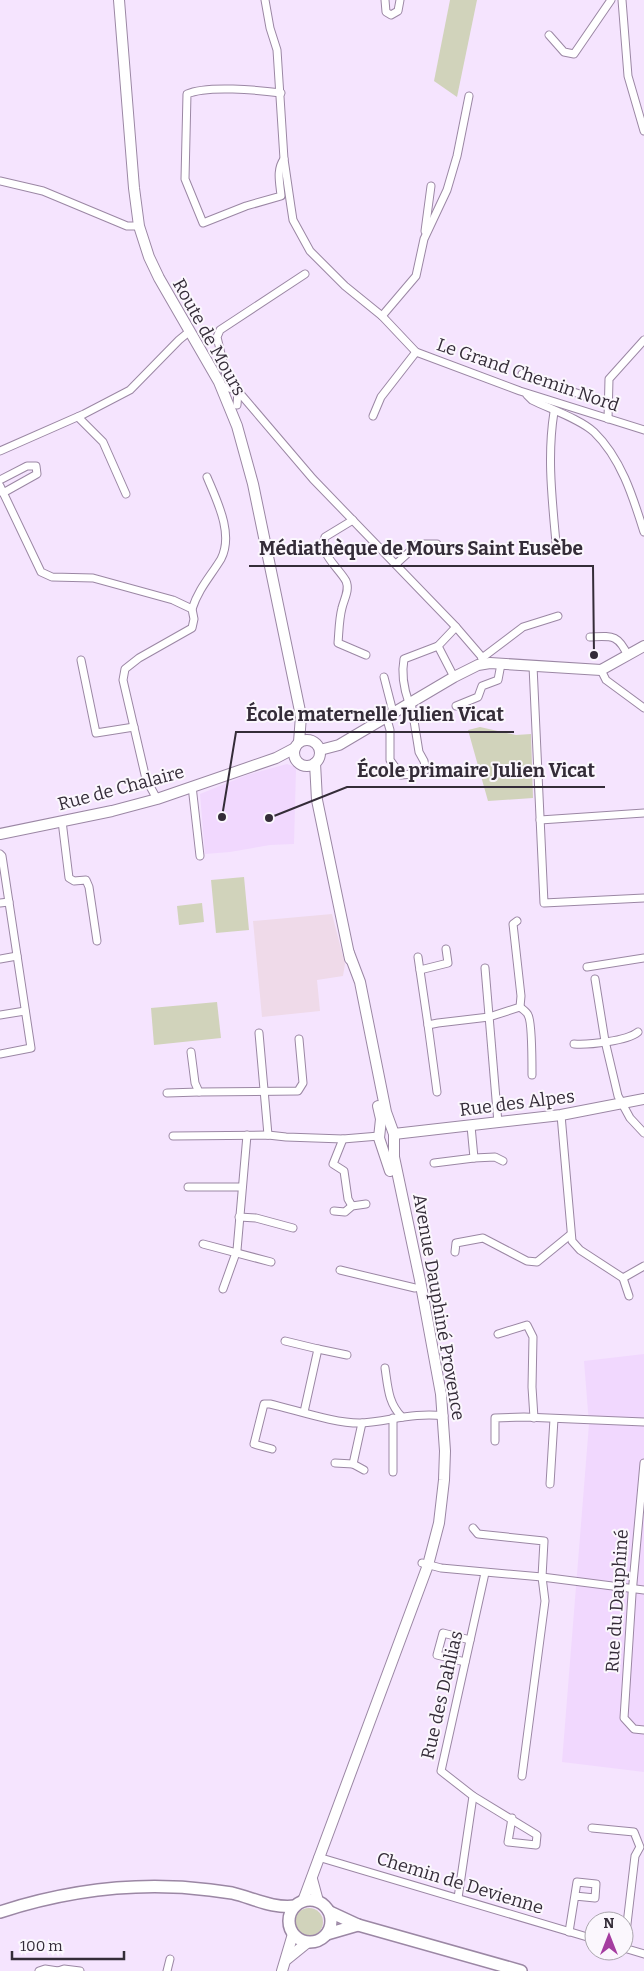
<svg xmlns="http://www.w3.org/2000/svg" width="644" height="1971" font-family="Bitter,serif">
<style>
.commercial{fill:#efdae9}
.built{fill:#f1d8fe}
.green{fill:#d1d3bb}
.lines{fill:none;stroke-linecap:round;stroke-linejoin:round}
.street-casing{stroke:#9b87a4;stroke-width:9}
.secondary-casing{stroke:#9b87a4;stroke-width:12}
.primary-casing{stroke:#9b87a4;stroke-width:14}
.street{stroke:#fff;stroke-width:7}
.secondary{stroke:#fff;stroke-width:10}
.primary{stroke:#fff;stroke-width:11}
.labels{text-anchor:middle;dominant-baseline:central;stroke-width:4;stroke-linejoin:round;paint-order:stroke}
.street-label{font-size:18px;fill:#342c38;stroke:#fbf7fd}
.leader{fill:none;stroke:#342c38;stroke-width:2}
.callout-dot{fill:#342c38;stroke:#fbf7fd;stroke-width:2}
.callout-label{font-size:19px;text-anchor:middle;font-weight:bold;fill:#342c38;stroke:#fbf7fd;stroke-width:4;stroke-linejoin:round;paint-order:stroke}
</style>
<rect width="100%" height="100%" fill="#f5e4fe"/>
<polygon class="commercial" points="332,914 345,964 343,976 317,980 320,1011 262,1017 253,921"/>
<g class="built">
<polygon points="287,764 295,767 296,769 294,844 270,845 230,852 205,854 200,794 247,775"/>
<polygon points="644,1354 644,1772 562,1762 589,1424 584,1361"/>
</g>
<g class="green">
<polygon points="450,0 477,0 457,97 434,81"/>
<polygon points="480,727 516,735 531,734 533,798 488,801 468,730"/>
<polygon points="244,877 249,930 216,933 211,880"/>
<polygon points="202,903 204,922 179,925 177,906"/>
<polygon points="217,1002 221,1038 154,1045 151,1008"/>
<circle cx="309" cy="1922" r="14"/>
</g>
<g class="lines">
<g class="street-casing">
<g id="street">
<polyline points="265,0 270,28 277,50 284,159 291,207 293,220 310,251 345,286 382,316 416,352 520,391 644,430"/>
<polyline points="385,0 386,12 391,15 398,11 400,0"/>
<polyline points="622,0 628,76 644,131"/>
<polyline points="549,35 564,52 574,54 611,0"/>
<path d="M281,93c-23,-3 -74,-8 -94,1l-2,85 18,44 43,-17 35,-10c-1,-13 -5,-26 3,-37"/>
<polyline points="0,181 43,191 127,226 139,226"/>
<polyline points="425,231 431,186"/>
<polyline points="382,316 416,276 424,239 447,190 457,156 469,96"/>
<polyline points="522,374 608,404"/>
<polyline points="222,388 226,387 238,391 313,479 456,627 481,656 484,664"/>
<path d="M527,395l5,5c18,9 48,19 62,32 27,26 39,65 50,100"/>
<polyline points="237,405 238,391 226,375 217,337 220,330 305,274"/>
<path d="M554,412c-7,44 -2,86 2,131"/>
<polyline points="373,416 381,397 416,352"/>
<polyline points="78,417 103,442 126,494"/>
<polyline points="608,419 609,379 644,340"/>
<polyline points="0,451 84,414 130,390 179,340 190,331"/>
<polyline points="0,480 27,466 36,466 37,474 3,493"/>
<polyline points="0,486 41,572 52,577 93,578 173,600 192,609 194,619 192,628 139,658 125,669 123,680 146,779 157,799"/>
<path d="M353,520l-28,17c-7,16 14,31 21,44 4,9 -2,18 -4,27 -3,11 -3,24 -4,35l28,12"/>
<polyline points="396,564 418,544 437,544"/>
<path d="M192,609c7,-21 18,-32 29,-50 13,-25 -4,-58 -14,-82"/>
<path d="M590,637c22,-1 28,-3 38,19"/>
<polyline points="482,658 523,627 558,616"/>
<polyline points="81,660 96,733 134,727"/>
<polyline points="533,666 544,903 644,898"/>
<polyline points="601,670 606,680 644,708"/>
<polyline points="384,677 393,712"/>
<polyline points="454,677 438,646 456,627"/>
<path d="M409,703c-5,-14 -8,-28 -5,-44l34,-13"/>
<polyline points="456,706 478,697 482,686 498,680 501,664"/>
<polyline points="386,716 390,730 390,760 401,775 413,774 426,770 424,761 419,752 411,702"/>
<polyline points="192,786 200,856"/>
<polyline points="540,820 644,813"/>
<polyline points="62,821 69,878 74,881 86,880 89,887 97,941"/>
<polyline points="0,854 2,856 31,1048 0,1054"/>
<polyline points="0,903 9,902"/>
<polyline points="418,957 428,1025"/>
<polyline points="0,959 17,956"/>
<polyline points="587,967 644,958"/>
<polyline points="485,968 498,1123"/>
<polyline points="420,970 448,963 446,949"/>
<polyline points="595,979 605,1041 618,1096 630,1118 644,1133"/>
<path d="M520,1007c2,2 7,5 8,8 4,6 4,51 4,60"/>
<polyline points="0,1015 25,1011"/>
<polyline points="259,1033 268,1135"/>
<path d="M574,1044c15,1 53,-3 64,-12"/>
<polyline points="191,1052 195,1083 199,1092 298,1091 303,1083 299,1039"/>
<polyline points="437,1092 428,1025 438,1023 489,1017 520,1007 521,996 513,924 517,921"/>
<polyline points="167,1093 199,1092"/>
<polyline points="561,1115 572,1241 580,1250 623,1278 644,1266"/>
<polyline points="471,1126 474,1158 495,1157 503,1161"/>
<polyline points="173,1136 268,1135 286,1137 343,1139 379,1136"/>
<polyline points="343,1139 333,1164 344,1171 348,1199 352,1206"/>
<polyline points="434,1163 474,1158"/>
<polyline points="188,1187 242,1187"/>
<polyline points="334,1211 345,1212 352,1206 366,1204"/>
<polyline points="239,1217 256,1218 293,1228"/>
<polyline points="203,1244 271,1262"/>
<polyline points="455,1252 456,1243 483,1238 527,1261 537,1262 570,1235"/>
<polyline points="340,1270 415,1288"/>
<polyline points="623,1278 629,1296"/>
<polyline points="223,1289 237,1250 247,1135"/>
<polyline points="498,1334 527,1325 533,1337 532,1387 534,1418"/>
<polyline points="285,1341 318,1349 304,1412"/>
<polyline points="318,1349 347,1355"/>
<path d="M385,1368c3,19 3,35 17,49"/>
<polyline points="393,1418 393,1472"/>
<polyline points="495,1441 495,1418 524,1417 644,1422"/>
<path d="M272,1449l-18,-5 10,-40h6c26,6 66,20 92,19 27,-2 54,-11 82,-7"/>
<polyline points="335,1463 353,1464 364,1470"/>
<polyline points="644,1463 632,1594 624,1718 634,1729 644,1730"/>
<polyline points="353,1464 362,1423"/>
<polyline points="550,1484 554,1419"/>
<polyline points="473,1528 478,1534 544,1541 542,1577 545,1601 522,1776"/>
<polyline points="422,1563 441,1568 542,1577 644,1590"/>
<polyline points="465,1662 437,1655 443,1633 470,1640"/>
<polyline points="473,1796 537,1835 536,1845 508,1842 512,1818"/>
<polyline points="592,1828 634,1832 640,1847 635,1856 625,1941 626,1948"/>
<polyline points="318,1857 594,1939"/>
<polyline points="458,1898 473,1796 441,1771 485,1573"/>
<polyline points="569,1932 577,1882 596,1884 595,1898 575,1896"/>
<polyline points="624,1948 644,1954"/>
<polyline points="39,1971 45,1969 58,1971"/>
<polyline points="58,1971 64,1969 80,1971"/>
<polyline points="167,1971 170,1959"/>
</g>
</g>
<g class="secondary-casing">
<g id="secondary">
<polyline points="119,0 134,188 139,226 149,257 159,278 219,382 237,426 253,484 301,716 299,742"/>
<circle cx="307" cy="753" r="13"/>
<polyline points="320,750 339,745 454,677 478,665 490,663 601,670 644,646"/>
<polyline points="315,763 317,800 350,959"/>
<polyline points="0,834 112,811 157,799 276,758 295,748"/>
<polyline points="378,1106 381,1119 379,1138 390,1171"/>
<polyline points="394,1134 561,1115 644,1099"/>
<polyline points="312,1879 318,1901"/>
<polyline points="303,1901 428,1565 439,1523 444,1480 445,1451 441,1394 420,1280 394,1157 394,1134 386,1112 360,982 349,953"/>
<polyline points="287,1959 308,1942"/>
<polyline points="282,1971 293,1934"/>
</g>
</g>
<g class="primary-casing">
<g id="primary">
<circle cx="310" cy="1921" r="21"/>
<path d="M0,1912c68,-22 138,-31 210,-22 7,1 15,2 22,3 21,5 41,16 63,13"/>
<polyline points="330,1912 358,1925 521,1971"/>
<polyline points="327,1934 358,1925"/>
</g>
</g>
<use href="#street" class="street"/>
<use href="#secondary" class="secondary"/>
<use href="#primary" class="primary"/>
</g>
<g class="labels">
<g class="street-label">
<text transform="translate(209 337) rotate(61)">Route de Mours</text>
<text transform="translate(528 375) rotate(19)">Le Grand Chemin Nord</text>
<text transform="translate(121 788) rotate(-15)">Rue de Chalaire</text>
<text transform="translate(517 1103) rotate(-7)">Rue des Alpes</text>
<text transform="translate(439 1307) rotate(80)">Avenue Dauphiné Provence</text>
<text transform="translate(617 1601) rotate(-86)">Rue du Dauphiné</text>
<text transform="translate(442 1695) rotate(-77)">Rue des Dahlias</text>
<text transform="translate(460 1883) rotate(17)">Chemin de Devienne</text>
</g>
</g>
<path class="leader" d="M594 655L593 566H249M222 817L236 732H514M269 818L347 787H605"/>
<g class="callout-dot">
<circle cx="594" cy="655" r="5"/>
<circle cx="222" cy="817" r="5"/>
<circle cx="269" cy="818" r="5"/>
</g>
<g class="callout-label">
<text x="421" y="555">Médiathèque de Mours Saint Eusèbe</text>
<text x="375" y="721">École maternelle Julien Vicat</text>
<text x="476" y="777">École primaire Julien Vicat</text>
</g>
<g transform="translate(609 1936)"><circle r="24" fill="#fbf7fd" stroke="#aba6ae"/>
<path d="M0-4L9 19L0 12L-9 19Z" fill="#a53da0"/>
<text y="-8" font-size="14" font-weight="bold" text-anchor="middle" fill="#342c38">N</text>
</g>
<path d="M12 1951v8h112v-8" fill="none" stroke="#342c38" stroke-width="2.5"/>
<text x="20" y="1951" font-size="15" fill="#342c38" stroke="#fbf7fd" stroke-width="4" paint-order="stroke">100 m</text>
</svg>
